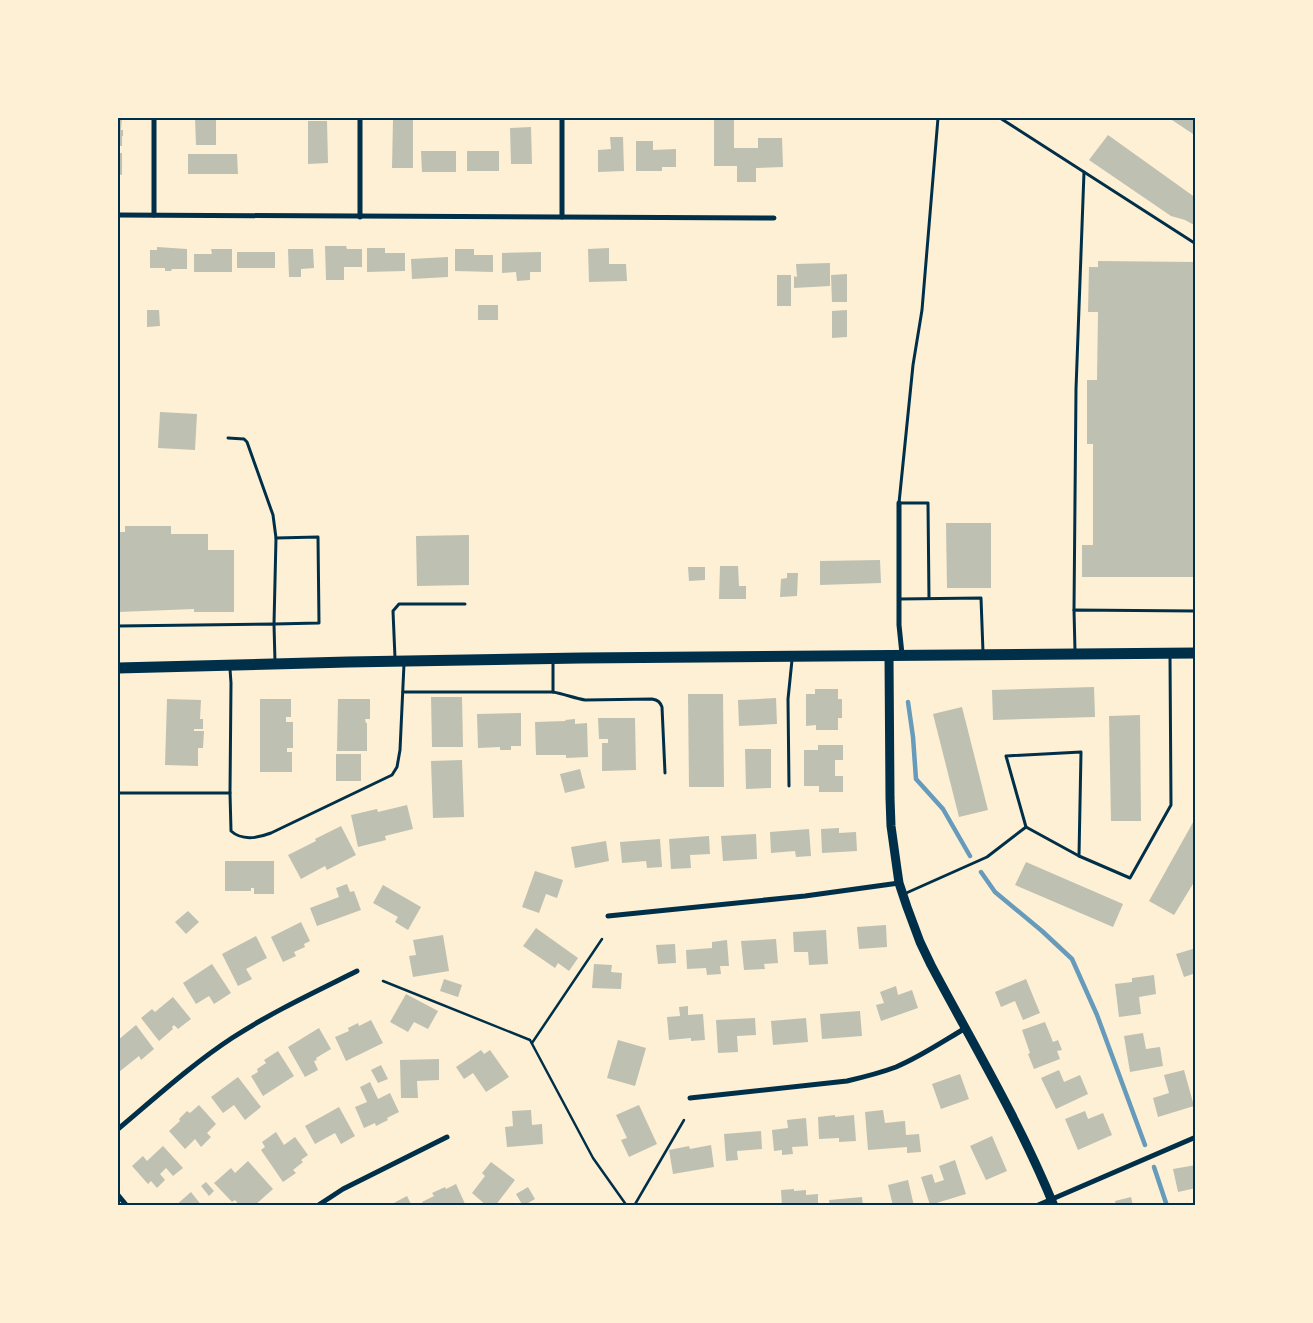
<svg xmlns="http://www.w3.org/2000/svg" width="1313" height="1323" font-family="Ubuntu,sans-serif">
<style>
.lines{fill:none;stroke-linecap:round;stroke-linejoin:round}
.stream{stroke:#669bbc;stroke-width:4.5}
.building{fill:#bec0b2}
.path{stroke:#003049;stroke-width:2.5}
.service{stroke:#003049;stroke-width:3}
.minor{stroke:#003049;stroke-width:5}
.tertiary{stroke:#003049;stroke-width:9}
.primary{stroke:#003049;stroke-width:11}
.neatline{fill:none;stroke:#003049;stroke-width:2}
</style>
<rect width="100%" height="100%" fill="#fdf0d5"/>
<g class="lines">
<g class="stream">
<polyline points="908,702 913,737 916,779 943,809 970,856"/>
<polyline points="981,872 995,892 1042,931 1072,959 1097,1015 1145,1145"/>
<polyline points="1154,1167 1167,1206"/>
</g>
</g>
<g class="building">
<polygon points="118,118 122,118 121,130 123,130 123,136 122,136 122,146 118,146"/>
<polygon points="195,118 216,118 216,145 196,145"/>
<polygon points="714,118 734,118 734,148 758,148 758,138 782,138 783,167 756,168 756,182 737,182 737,166 714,166"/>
<polygon points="1169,118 1196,118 1196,136"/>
<polygon points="393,119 413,119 413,168 392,168"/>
<polygon points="308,121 327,121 328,163 308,164"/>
<polygon points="531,127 532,164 511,164 510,128"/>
<polygon points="1108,135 1196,198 1196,226 1185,220 1171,216 1089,160"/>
<polygon points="610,137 623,137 624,171 598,172 598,150 611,149"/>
<polygon points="636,141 653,141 653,150 676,149 676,167 662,167 662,171 636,171"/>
<polygon points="421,151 456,151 456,172 422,172"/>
<rect x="467" y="151" width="32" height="20"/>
<polygon points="118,153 122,153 122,175 118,174"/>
<polygon points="188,154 237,154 238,174 188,174"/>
<polygon points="325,246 346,246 347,249 362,249 362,267 344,267 344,280 326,280"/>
<polygon points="157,247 187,249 187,269 172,269 171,271 165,271 165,268 150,268 150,250 157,250"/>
<polygon points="367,248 385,248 385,253 405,253 405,271 367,272"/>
<polygon points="609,248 609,264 626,264 627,281 589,282 588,249"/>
<polygon points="211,249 232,249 232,272 194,272 194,254 212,254"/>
<polygon points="288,249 313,249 314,268 301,269 301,277 289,277"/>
<polygon points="455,249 474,249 474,255 493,255 493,272 455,271"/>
<rect x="237" y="252" width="38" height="16"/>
<polygon points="541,252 541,272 530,272 530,280 517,281 516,272 502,273 502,253"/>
<rect x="118" y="257" width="2" height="24"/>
<polygon points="448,257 448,277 412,279 411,259"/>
<polygon points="1098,261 1196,262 1196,577 1082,577 1082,545 1093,545 1093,444 1087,444 1087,380 1097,380 1098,312 1088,312 1089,267 1098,267"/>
<polygon points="830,263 830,286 794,288 794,276 797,277 796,264"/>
<polygon points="847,274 847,302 832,302 831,275"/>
<rect x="777" y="275" width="14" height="31"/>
<rect x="478" y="305" width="20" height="15"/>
<polygon points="147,310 159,310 160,326 147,327"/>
<polygon points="847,310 847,337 832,338 832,311"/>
<polygon points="160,412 197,414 195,450 158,448"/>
<polygon points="946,523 991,523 991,588 947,588"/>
<polygon points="125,526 171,526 171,534 208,534 208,550 234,550 234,612 194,612 194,609 118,612 118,532 125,532"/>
<polygon points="469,535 469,585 417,586 416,536"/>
<polygon points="880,560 881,583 820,585 820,561"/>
<polygon points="720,566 738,566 739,586 746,586 746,599 719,599"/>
<polygon points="688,567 705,567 705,580 689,581"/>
<polygon points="787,573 798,573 797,596 780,597 781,579 787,578"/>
<polygon points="1094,687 1095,717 993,720 992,690"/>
<polygon points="815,689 838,689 838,699 842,699 842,718 838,718 838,730 816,730 816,725 806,726 806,694 815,694"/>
<polygon points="688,694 723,694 724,787 689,787"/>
<polygon points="431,697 462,697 463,747 432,747"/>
<polygon points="776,698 777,724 739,726 738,700"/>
<polygon points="167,699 201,700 200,719 203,719 203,729 194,729 194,731 204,731 203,748 198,748 198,766 165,765"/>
<polygon points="260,699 291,699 291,717 286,717 286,722 293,722 293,748 287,748 287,752 292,752 292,772 260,772"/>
<polygon points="338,699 370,699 370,719 365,719 366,723 367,723 367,751 337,751"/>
<polygon points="962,707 988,810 959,817 933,714"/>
<polygon points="521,713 521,746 511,746 511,750 500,750 500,747 478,748 477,714"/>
<polygon points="1140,715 1141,821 1111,821 1109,716"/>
<polygon points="598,718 635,718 636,770 602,771 602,743 608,743 608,739 599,739"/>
<polygon points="575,719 575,724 587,723 588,757 566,758 566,755 536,755 535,722 566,721 565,720"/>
<polygon points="818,745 843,745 843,760 835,760 835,776 843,776 843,792 819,792 819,786 804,786 804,750 818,750"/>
<polygon points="745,749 771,749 771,788 746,789"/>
<rect x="336" y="754" width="25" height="27"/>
<polygon points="462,760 464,817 433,818 431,761"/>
<polygon points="580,769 585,788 565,793 560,774"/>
<polygon points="407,805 413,829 385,836 386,840 358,847 351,815 377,809 378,812"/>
<polygon points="1196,817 1196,879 1174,915 1149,901"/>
<polygon points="341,826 356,855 327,870 325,866 301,879 288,855 316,841 315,839"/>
<polygon points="839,828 839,833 856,832 857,851 822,853 821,829"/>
<polygon points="809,829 811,856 796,857 795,851 771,853 770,832"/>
<polygon points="756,834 757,859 723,861 721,836"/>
<polygon points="709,836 710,854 690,855 691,868 671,869 669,839"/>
<polygon points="660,839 662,867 647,868 646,861 622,863 620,842"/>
<polygon points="606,841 609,861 575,868 571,847"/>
<polygon points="225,861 274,861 274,894 254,894 254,888 251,888 251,891 225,891"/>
<polygon points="1026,862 1123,904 1113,927 1015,885"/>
<polygon points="535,871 563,880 557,898 546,894 539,913 522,907"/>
<polygon points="347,884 350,892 354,891 361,910 317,926 310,908 339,897 336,888"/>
<polygon points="383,885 421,907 408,930 395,922 398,917 373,903"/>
<polygon points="188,911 199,922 186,934 175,922"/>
<polygon points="301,922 310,941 304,944 305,947 294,952 296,956 283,962 271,937"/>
<polygon points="886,925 887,947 859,949 857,927"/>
<polygon points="536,928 578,958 569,971 558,963 555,968 523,946"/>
<polygon points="826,930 828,964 809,965 808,952 794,952 793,932"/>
<polygon points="443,935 449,971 413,977 409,956 416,955 413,940"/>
<polygon points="256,936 267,958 246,969 252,979 238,986 222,954"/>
<polygon points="776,939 778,963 764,964 765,969 744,970 741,941"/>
<polygon points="727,940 729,966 720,966 721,974 707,975 706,968 687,969 686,950 712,948 712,942"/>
<polygon points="675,944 676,963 658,964 656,945"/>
<polygon points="1196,948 1196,973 1184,977 1176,954"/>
<polygon points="212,964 231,993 214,1004 209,996 196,1004 183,983"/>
<polygon points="594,964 612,965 611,972 622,973 621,989 592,988"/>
<polygon points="1154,975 1156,994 1139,997 1141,1014 1119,1017 1115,984 1132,982 1132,978"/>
<polygon points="444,979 462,985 458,997 440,991"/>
<polygon points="1026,979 1040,1013 1023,1020 1015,1001 1001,1007 995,992"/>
<polygon points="896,986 898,995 912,990 918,1008 881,1021 876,1005 884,1003 880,992"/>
<polygon points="406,994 438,1011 428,1029 414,1022 408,1032 390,1022"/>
<polygon points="173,997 191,1019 178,1029 174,1025 172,1027 173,1029 159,1041 141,1018 152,1009 155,1012"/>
<polygon points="688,1006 688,1015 703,1014 705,1040 691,1041 691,1038 669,1040 667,1017 680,1016 679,1007"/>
<polygon points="860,1011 862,1036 822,1039 820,1014"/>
<polygon points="755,1018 756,1035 737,1036 738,1052 718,1053 716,1020"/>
<polygon points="806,1018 808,1042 773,1045 771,1021"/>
<polygon points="371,1020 383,1043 346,1061 335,1037 349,1031 348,1028 358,1023 359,1026"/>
<polygon points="1045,1022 1053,1042 1058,1040 1062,1050 1057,1051 1060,1059 1034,1069 1028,1054 1030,1053 1022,1030"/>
<polygon points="136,1025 154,1049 141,1060 139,1056 119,1072 118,1069 118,1040"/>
<polygon points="319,1028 331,1049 316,1058 317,1060 314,1061 318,1070 305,1077 288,1047"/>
<polygon points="1143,1033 1146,1049 1160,1047 1163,1066 1130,1072 1124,1036"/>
<polygon points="618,1040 646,1048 635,1086 607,1078"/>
<polygon points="481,1050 484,1054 490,1050 509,1077 486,1092 473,1073 464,1079 456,1067"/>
<polygon points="278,1051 294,1076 263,1096 251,1076 258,1072 257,1069 266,1063 264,1060"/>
<polygon points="439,1059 439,1080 417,1081 418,1098 401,1098 400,1060"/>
<polygon points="381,1065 388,1079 378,1083 371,1070"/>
<polygon points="1059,1070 1064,1082 1080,1075 1088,1094 1056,1109 1041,1078"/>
<polygon points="1184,1070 1194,1106 1158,1117 1153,1098 1169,1093 1164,1075"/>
<polygon points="960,1074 969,1099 941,1109 932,1084"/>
<polygon points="238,1077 261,1107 245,1120 234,1105 223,1113 211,1097"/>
<polygon points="370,1082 378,1099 390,1093 399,1112 387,1118 388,1120 376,1126 375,1123 364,1128 355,1107 367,1102 360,1087"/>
<polygon points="199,1105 216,1124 207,1133 211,1137 201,1147 195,1139 185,1149 169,1131 180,1121 179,1119 187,1111 190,1113"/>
<polygon points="639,1105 657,1144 629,1157 621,1140 627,1138 616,1115"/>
<polygon points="339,1107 355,1136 341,1144 335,1133 315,1144 305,1126"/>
<polygon points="531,1110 532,1125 542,1124 543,1144 507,1147 505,1127 513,1126 512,1111"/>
<polygon points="883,1110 885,1123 905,1121 906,1135 919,1134 921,1152 907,1153 907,1147 868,1150 865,1112"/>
<polygon points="1085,1111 1088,1119 1103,1113 1112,1135 1078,1150 1065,1119"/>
<polygon points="835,1115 835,1117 854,1115 856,1141 839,1142 839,1138 819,1139 818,1117"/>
<polygon points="806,1118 808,1146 792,1147 793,1154 782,1155 782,1150 774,1151 772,1130 788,1128 787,1120"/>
<polygon points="761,1131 762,1149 737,1151 738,1160 726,1161 724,1134"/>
<polygon points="276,1132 284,1145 295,1137 308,1155 301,1160 303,1162 293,1170 296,1173 283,1182 261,1150 265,1147 262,1142"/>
<polygon points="992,1136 1007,1171 986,1180 970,1146"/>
<polygon points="711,1145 714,1167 673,1174 669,1150 689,1146 690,1149"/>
<polygon points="163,1146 183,1168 173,1176 166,1168 160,1174 165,1180 157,1188 151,1181 148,1184 132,1166 143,1156 147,1161"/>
<polygon points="955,1160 966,1194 930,1205 921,1177 932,1174 935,1183 944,1180 939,1166"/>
<polygon points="248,1161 273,1189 254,1206 240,1206 235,1200 232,1202 214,1183 231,1168 235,1173"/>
<polygon points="491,1162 515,1180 495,1206 487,1206 472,1193 485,1176 482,1173"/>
<polygon points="1196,1165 1196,1188 1178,1192 1173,1169"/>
<polygon points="908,1180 914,1206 893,1206 888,1185"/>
<polygon points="206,1182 214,1191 209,1196 201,1186"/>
<polygon points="456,1184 466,1206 424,1206 422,1202 434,1196 432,1193 445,1187 446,1189"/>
<polygon points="528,1187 535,1199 523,1206 516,1194"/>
<polygon points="794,1189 794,1191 806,1190 806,1195 818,1194 818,1206 782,1206 781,1190"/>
<polygon points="191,1192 202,1206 175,1206"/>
<polygon points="407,1196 412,1206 388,1206"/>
<polygon points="862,1197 863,1206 830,1206 829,1200"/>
<polygon points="1131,1197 1133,1206 1116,1206 1115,1201"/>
</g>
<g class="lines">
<g class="path">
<polyline points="383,981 530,1040 593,1158 627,1206"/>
<polyline points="532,1043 602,939"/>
<polyline points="634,1206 684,1120"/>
</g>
<g class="service">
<polyline points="1000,118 1196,244"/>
<polyline points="228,438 244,439 247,442 273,515 276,538"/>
<polygon points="318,537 319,623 274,624 276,538"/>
<polyline points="929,598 928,503 899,503 913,365 922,310 938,118"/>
<polyline points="899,599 981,598 983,652"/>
<polyline points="1074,610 1076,389 1084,172"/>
<polyline points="118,626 274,624 275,662"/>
<polyline points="1075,651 1074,610 1196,611"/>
<polyline points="395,658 393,611 399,604 465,604"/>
<polyline points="553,661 553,692"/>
<path d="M403,692h150c11,2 21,6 32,8l67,-1c6,1 8,3 10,8l3,66"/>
<polyline points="789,786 788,699 792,660"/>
<polyline points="118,793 230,793 231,683 230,669"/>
<path d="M230,793l1,38c11,10 27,7 40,2l121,-58 5,-8 3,-17 4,-86"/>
<polyline points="1026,827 1079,856"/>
<polyline points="904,894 987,857 1026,827 1006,756 1081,752 1079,856 1130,878 1171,805 1170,656"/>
</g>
<g class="minor">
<polyline points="154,118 154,215"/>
<polyline points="360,118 360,217"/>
<polyline points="118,215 774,218"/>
<polyline points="562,217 562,118"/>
<polyline points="899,503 899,625 902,654"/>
<polyline points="608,916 805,896 899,883"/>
<path d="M690,1098l157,-17c17,-4 33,-8 49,-14 24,-10 46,-25 68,-38"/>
<path d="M118,1129c37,-31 73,-64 114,-91 40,-26 83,-46 125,-67"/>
<polyline points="118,1195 127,1206"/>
<polyline points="317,1206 343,1189 447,1137"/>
<polyline points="1036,1206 1196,1137"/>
</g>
<path class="tertiary" d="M889,656l1,142 1,28 6,43 2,14 8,24 13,35 11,23c42,79 89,157 123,241"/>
<polyline class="primary" points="118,668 348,662 581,658 1196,653"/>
</g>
<rect width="1313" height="1323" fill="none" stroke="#fdf0d5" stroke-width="238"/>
<rect x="119" y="119" width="1075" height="1085" class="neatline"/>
</svg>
